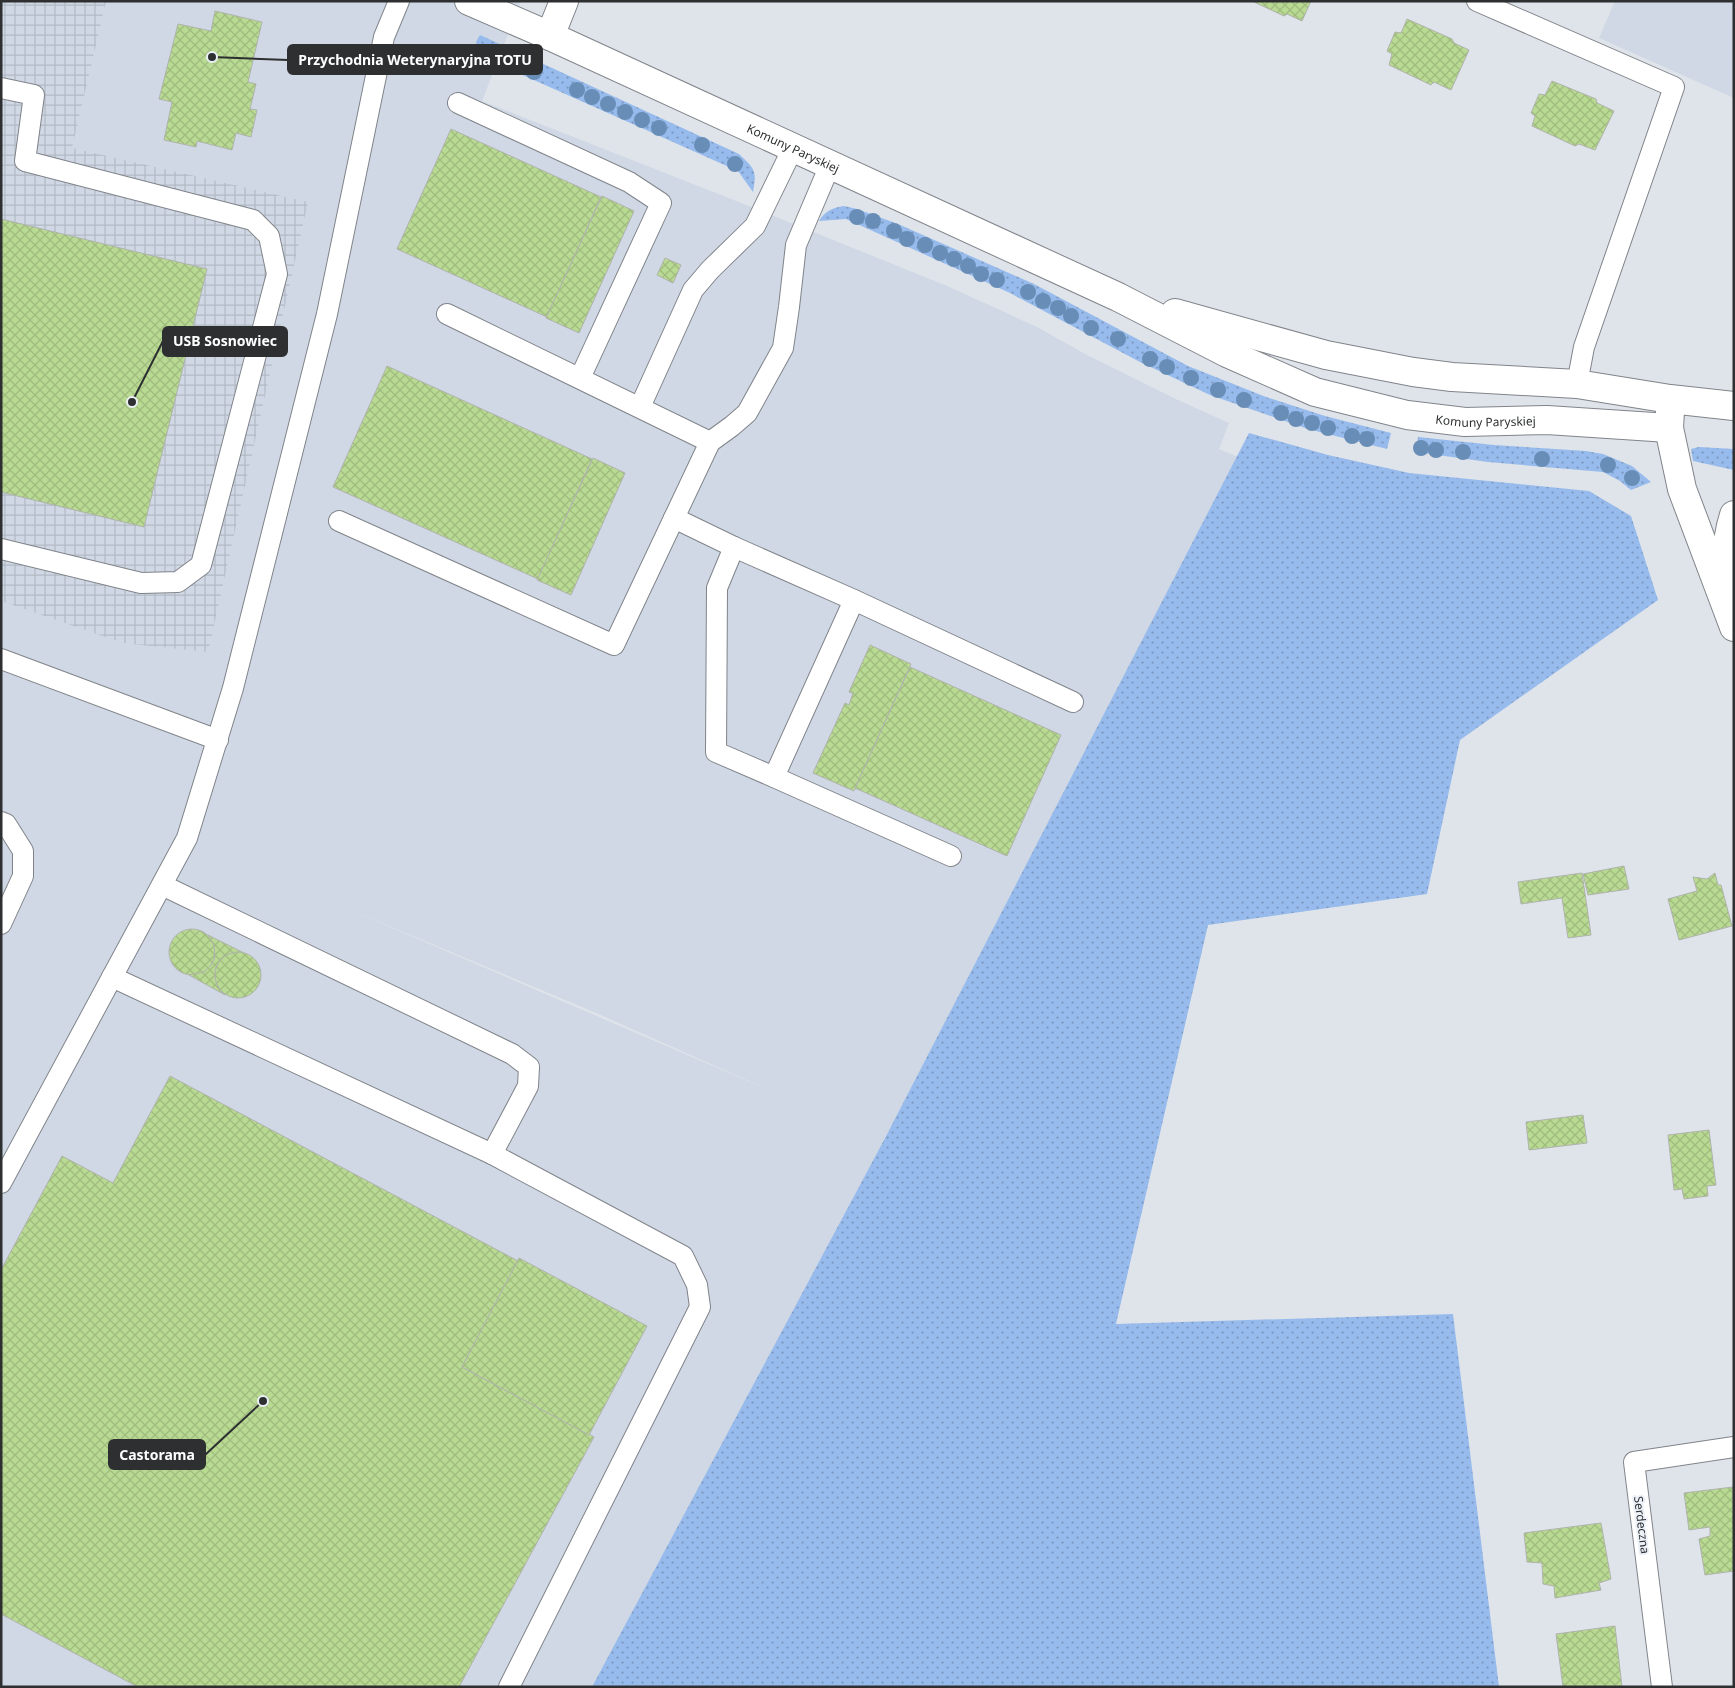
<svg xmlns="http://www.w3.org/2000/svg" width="1735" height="1688" font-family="'Noto Sans',sans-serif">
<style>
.built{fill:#cfd8e4;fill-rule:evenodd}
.industrial{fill:url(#industrial-grid)}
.grass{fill:url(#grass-dots)}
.building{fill:url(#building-cross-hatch);stroke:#b0b3ad}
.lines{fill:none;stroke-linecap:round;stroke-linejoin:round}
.lane-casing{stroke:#80848a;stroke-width:22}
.street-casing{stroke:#80848a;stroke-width:30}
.lane{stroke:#fff;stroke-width:20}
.street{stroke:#fff;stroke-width:28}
.tree{fill:#688db6}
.labels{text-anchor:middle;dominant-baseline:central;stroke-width:4;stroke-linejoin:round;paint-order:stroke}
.street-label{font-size:12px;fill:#2d2f31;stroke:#ecf1f8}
.leader{fill:none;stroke:#2d2f31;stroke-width:2}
.callout-dot{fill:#2d2f31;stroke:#ecf1f8;stroke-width:2}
.callout{fill:#2d2f31;stroke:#2d2f31;stroke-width:2}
.callout-label{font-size:14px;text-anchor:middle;font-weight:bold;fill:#fff}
</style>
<defs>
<pattern id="industrial-grid" width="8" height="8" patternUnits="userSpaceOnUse" patternTransform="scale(1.25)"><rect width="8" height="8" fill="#cfd8e4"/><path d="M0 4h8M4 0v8" fill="none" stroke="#b2bac4"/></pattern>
<pattern id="grass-dots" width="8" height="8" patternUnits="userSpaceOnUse" patternTransform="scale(1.25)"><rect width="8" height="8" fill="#97bbec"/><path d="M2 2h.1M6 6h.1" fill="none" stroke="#7c98c0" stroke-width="1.8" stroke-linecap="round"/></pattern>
<pattern id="building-cross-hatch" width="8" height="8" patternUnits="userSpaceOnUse" patternTransform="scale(1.25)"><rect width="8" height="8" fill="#b9da92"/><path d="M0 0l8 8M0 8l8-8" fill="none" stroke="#9fbb7e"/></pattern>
</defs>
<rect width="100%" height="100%" fill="#dfe4ea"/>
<g class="built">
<path d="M1,1h520l-39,100 272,107 193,78 90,41 50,28 91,45 51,23 -10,26 19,8 -354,683 -287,547h-596zM339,905l257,108 189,84z"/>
<polygon points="1615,1 1734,1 1734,98 1599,38"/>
</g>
<polygon class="industrial" points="1,1 106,1 72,148 308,202 208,652 123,643 1,601"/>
<g class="grass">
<path d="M480,35l259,119c16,15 18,16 14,38l-15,-21 -258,-115 -4,-14z"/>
<path d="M844,206l13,3 41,15 136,60 154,82 78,31 59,19 66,17 -4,16 -79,-20 -98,-34 -70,-33 -130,-69 -164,-74 -27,2c6,-10 13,-13 25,-15z"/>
<polygon points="1249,433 1328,455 1409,473 1589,491 1631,516 1658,600 1460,740 1427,894 1208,925 1116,1324 1453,1314 1499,1687 592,1687 884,1140"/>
<polygon points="1418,437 1494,445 1586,451 1603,454 1632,466 1651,482 1631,490 1620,481 1603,472 1488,462 1416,452"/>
<polygon points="1699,447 1734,449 1734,470 1693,461 1691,449"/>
</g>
<g class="building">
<polygon points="1252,1 1311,1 1302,21 1287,14 1284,16"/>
<polygon points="215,11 262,22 248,82 256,84 250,109 257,110 251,137 236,133 232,150 197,141 196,147 164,140 172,102 159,99 178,24 211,31"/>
<polygon points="1407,19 1452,39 1454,43 1469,50 1451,90 1434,82 1431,85 1389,65 1392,54 1387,51 1395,32 1401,33"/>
<polygon points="1552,81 1596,99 1597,103 1614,111 1595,150 1579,144 1575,146 1532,126 1535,116 1531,113 1539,94 1545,95"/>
<polygon points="451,129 601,197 547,317 397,249"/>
<polygon points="602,196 634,211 579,333 546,318"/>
<polygon points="1,219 207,269 144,527 1,492"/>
<polygon points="665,258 681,265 673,283 657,275"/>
<polygon points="387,366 592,459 538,579 333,487"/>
<polygon points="593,458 625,473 571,595 537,580"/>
<polygon points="870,645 911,664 854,791 813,773 845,703 849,705 853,693 849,692"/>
<polygon points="910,667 1061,735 1007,856 855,788"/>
<polygon points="1624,866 1629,889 1588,895 1583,874"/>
<polygon points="1582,873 1591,935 1568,938 1562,898 1521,904 1518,882"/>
<polygon points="1715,873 1718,885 1721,885 1732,926 1679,940 1668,899 1697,891 1693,877 1707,879"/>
<circle cx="192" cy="952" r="23"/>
<polygon points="208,935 244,953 235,953 224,957 216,967 215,977 218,987 225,995 189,975 204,972 211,965 215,957 214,945"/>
<circle cx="238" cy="975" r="23"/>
<polygon points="170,1076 518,1261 462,1367 594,1437 459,1687 138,1687 1,1614 1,1270 62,1156 113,1183"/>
<polygon points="1583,1115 1587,1143 1529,1150 1526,1122"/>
<polygon points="1709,1130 1716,1185 1707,1186 1708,1196 1684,1199 1682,1189 1674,1190 1668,1135"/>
<polygon points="519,1258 647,1326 589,1435 462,1367"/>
<polygon points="1733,1487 1734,1571 1705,1575 1699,1539 1710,1536 1710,1527 1689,1530 1684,1493"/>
<polygon points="1601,1523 1611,1579 1599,1583 1601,1590 1555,1598 1554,1586 1543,1584 1542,1563 1527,1562 1524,1533"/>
<polygon points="1615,1626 1622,1687 1563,1687 1556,1634"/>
</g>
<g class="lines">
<g class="lane-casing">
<g id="lane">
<polyline points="1477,1 1674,87 1584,347 1577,384"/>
<polyline points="1,88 34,95 25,161 253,220 269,236 277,274 201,565 178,582 141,583 1,549"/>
<polyline points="458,103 629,182 661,203 580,378"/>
<polyline points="447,314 710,442"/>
<polyline points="640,407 693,290 710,270 755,226 793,148"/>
<polyline points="674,518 734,547 854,600 1073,702"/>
<polyline points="339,521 614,645 710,442 732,426 747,413 783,348 789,307 796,245 830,165"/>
<polyline points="734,547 717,588 716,752 774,777"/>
<polyline points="854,600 774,777 951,856"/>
<polyline points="1,659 218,740"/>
<polyline points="1,822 6,824 23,851 23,876 1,924"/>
<polyline points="162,885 512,1054 529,1067 528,1086 492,1154"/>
<polyline points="112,977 492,1154 683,1256 697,1285 700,1307 509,1687"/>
<polyline points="1,1183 187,838 233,688 327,314 384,37 399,1"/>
<polyline points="1662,1687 1634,1462 1734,1447"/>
</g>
</g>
<g class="street-casing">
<g id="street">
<path id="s1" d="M469,1l81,35 568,261 109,56 88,39 92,23 58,7 82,-2 122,8"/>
<polyline points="550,36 564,1"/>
<polyline points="1175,313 1326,355 1413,372 1452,377 1577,384 1670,399 1734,406"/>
<polyline points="1670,411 1669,428 1682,489 1734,627"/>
<path d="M1729,590c-4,-26 -3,-50 5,-75"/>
</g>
</g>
<use href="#lane" class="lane"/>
<use href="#street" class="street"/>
</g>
<g class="tree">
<circle cx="534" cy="72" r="8"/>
<circle cx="577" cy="90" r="8"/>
<circle cx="592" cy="97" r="8"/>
<circle cx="608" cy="104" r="8"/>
<circle cx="625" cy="112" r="8"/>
<circle cx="642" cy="120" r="8"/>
<circle cx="659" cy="128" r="8"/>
<circle cx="702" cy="145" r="8"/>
<circle cx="735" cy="164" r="8"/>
<circle cx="857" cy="217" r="8"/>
<circle cx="873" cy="221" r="8"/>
<circle cx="894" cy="231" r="8"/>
<circle cx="907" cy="239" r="8"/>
<circle cx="925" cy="245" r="8"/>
<circle cx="940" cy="253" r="8"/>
<circle cx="954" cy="259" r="8"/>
<circle cx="968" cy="266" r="8"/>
<circle cx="981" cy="274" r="8"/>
<circle cx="997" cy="280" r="8"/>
<circle cx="1028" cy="292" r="8"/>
<circle cx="1043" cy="301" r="8"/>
<circle cx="1058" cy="308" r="8"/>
<circle cx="1071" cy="316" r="8"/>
<circle cx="1091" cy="328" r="8"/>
<circle cx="1118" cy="339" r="8"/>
<circle cx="1150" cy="359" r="8"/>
<circle cx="1167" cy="367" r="8"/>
<circle cx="1191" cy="378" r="8"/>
<circle cx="1218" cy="390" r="8"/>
<circle cx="1244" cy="400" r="8"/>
<circle cx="1281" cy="413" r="8"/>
<circle cx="1296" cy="419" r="8"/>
<circle cx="1312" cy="423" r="8"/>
<circle cx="1328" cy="428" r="8"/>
<circle cx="1352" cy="436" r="8"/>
<circle cx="1367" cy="439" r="8"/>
<circle cx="1421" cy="448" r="8"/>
<circle cx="1436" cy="450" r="8"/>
<circle cx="1463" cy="452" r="8"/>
<circle cx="1542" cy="459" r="8"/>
<circle cx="1608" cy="465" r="8"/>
<circle cx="1632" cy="478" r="8"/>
</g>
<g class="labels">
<g class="street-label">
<text stroke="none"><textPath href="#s1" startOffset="356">Komuny Paryskiej</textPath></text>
<text stroke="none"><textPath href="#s1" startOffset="1106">Komuny Paryskiej</textPath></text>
<text transform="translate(1642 1525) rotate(83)">Serdeczna</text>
</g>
</g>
<path class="leader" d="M212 57L288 60M132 402L163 341M263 1401L205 1455"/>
<g class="callout-dot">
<circle cx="212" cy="57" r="5"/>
<circle cx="132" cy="402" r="5"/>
<circle cx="263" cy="1401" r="5"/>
</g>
<g class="callout">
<rect x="288" y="45" width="254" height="29" rx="5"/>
<rect x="163" y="327" width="124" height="29" rx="5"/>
<rect x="109" y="1440" width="96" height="29" rx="5"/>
</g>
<g class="callout-label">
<text x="415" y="65">Przychodnia Weterynaryjna TOTU</text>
<text x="225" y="346">USB Sosnowiec</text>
<text x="157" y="1460">Castorama</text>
</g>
<rect width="1735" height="1688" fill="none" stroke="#2d2f31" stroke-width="5"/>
</svg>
